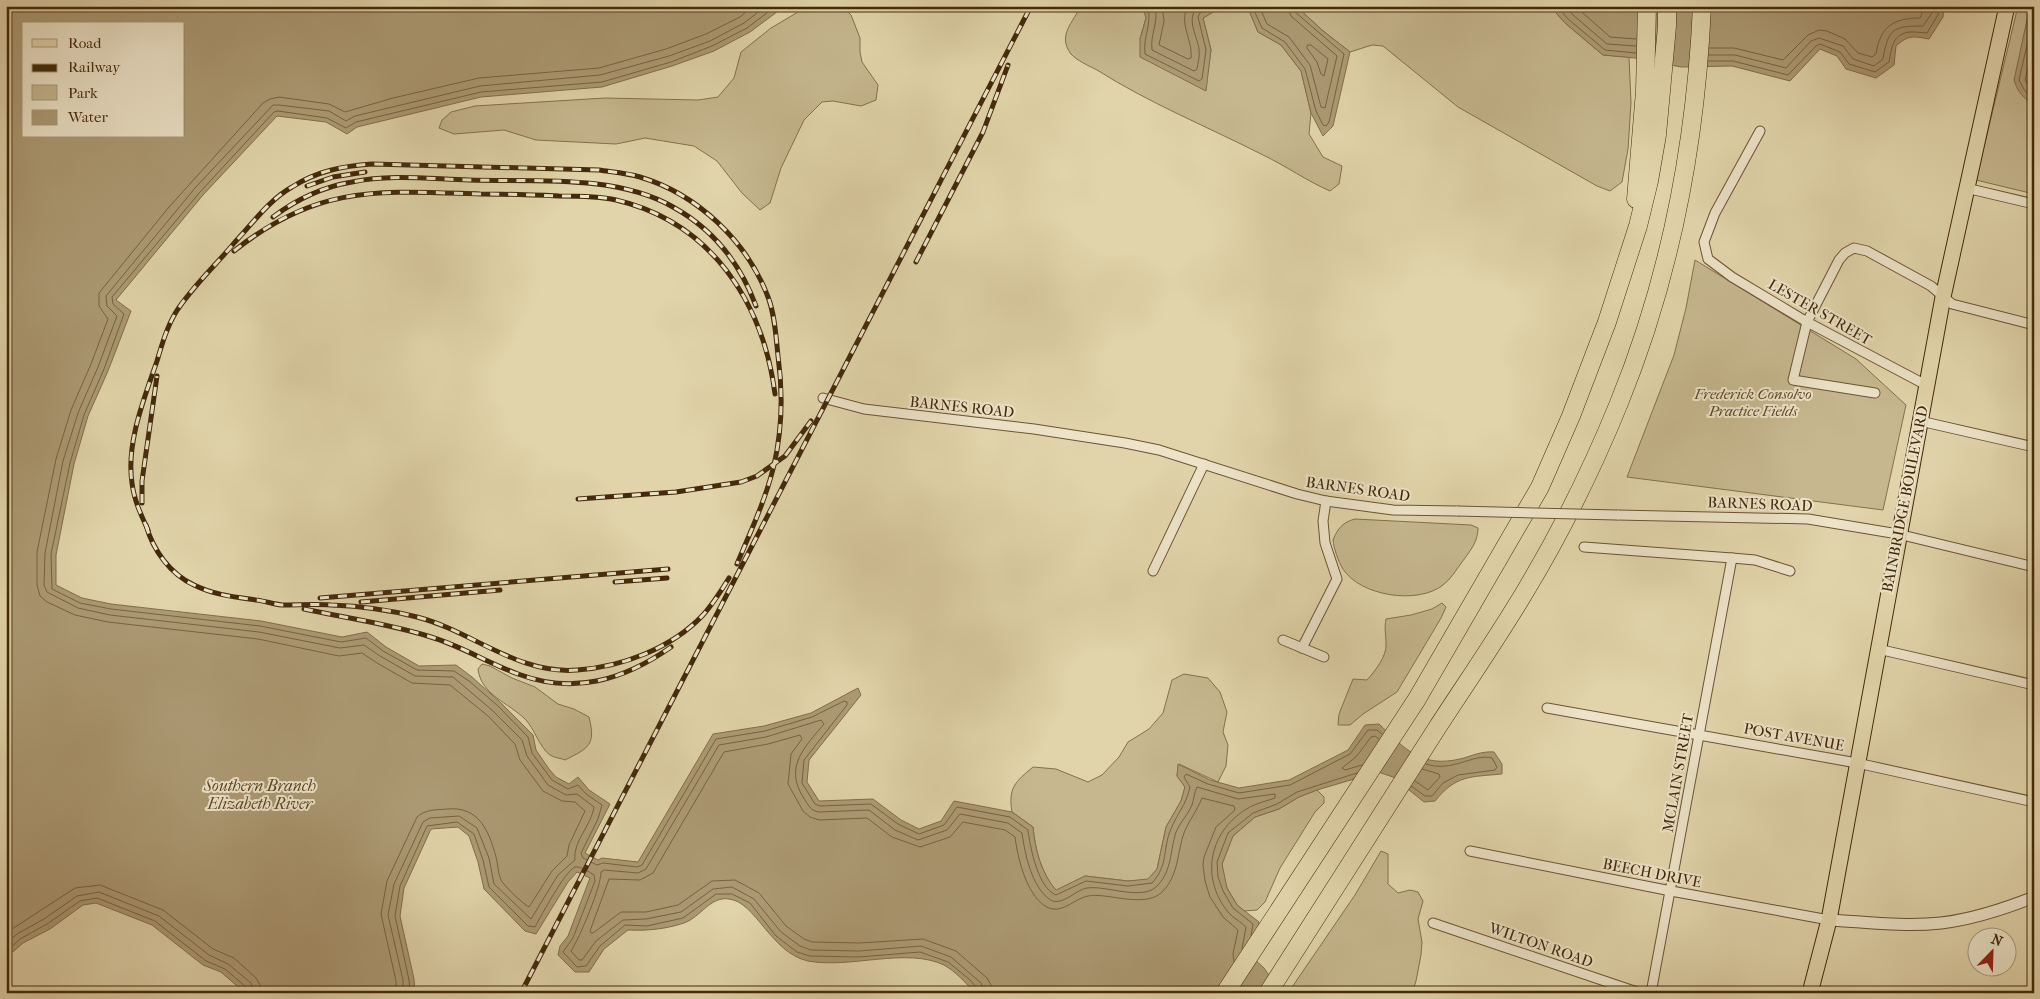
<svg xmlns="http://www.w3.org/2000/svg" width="2040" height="999" font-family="'IM FELL French Canon',serif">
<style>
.green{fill:#c6b78f;stroke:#85704d}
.water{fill:#ac9a74;stroke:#826d4a;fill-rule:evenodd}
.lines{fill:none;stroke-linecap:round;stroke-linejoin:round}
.shore{stroke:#786240;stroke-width:1}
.minor-casing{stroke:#6b5433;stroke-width:11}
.tertiary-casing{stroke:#6b5433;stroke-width:13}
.primary-casing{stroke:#442a0b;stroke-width:17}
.motorway-casing{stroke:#442a0b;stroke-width:19}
.minor{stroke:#ece3c8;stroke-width:9}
.tertiary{stroke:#ece3c8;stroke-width:11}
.primary{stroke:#e1d4aa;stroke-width:15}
.motorway{stroke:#e1d4aa;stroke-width:18}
.rail-casing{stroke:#442a0b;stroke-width:5}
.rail{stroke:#ece3c8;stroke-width:3;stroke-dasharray:9;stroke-linecap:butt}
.minor-bridge-casing{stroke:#6b5433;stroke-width:11;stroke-linecap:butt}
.minor-bridge{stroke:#ece3c8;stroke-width:9}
.labels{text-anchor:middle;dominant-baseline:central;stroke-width:4;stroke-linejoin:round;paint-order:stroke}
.street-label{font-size:15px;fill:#442a0b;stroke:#ece3c8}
.park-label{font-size:15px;font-style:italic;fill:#5e4625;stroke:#ece3c8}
.water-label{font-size:16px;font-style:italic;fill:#5e4625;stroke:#ece3c8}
</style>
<rect width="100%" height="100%" fill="#e1d4aa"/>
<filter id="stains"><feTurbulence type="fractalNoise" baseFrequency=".004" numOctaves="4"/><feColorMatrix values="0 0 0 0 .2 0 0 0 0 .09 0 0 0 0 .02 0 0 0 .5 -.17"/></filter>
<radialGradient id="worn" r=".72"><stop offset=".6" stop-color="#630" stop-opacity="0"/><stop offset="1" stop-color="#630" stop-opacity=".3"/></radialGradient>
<g class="green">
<polygon points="808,6 842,6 851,15 860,38 860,52 862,62 878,85 876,100 861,106 833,101 822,102 804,120 781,168 770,203 760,210 742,193 717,161 694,146 645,138 616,144 536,140 504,130 454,134 439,128 442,120 451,112 475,106 605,98 698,100 718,97 734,78 741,52 771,28"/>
<path d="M1081,6h62l3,12 -6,21 36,35 29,16 6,-40 -8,-32 19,-11 26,1 10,24 23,13 20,26 10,42 -2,21 14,23 19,9 -3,18 -9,7c-23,-10 -44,-25 -67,-36 -55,-28 -114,-52 -166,-85 -8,-4 -21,-10 -26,-16 -14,-18 2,-32 10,-48z"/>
<polygon points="1296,6 1550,6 1565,23 1603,55 1629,57 1631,103 1628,149 1622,182 1610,191 1597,186 1458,107 1383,46 1372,45 1350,52 1322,30"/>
<polygon points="2018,6 2034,6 2034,194 1976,180"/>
<polygon points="1695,260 1856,359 1906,405 1883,510 1627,477 1674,355 1686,308"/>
<path d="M1355,519l116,6 7,3c0,14 -8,23 -16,34 -6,8 -11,17 -19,23 -25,20 -83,11 -100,-16 -5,-8 -9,-20 -10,-29 5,-12 10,-18 22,-21z"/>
<path d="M1442,603l4,4 -5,11 -44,74 -34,22 -13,11h-12l1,-11 14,-35 14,1c8,-9 20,-24 19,-36 0,-11 -2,-15 0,-25l25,-4 21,-6z"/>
<path d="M482,664l8,2 22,12 23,9 23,17 16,5 15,8c7,28 0,31 -24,43 -4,-2 -11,-2 -15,-5 -11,-8 -15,-26 -25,-36 -16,-16 -44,-24 -47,-50z"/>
<path d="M1184,674l24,4 12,14 7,20 -4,20 5,13 -2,21 -8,16 -39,-18 -2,12 8,11 -4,14 -15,26 -9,42 -9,11 -20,1 -43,-5 -29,15c-15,-18 -21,-42 -23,-64l-21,-15c-4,-24 3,-30 21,-45l23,2 32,13 14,-7 17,-18 9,-15 21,-13 14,-16 9,-33z"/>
<polygon points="1317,790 1324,797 1324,803 1315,812 1280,868 1265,902 1257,910 1244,911 1237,905 1227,888 1223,876 1222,864 1233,836 1255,817 1279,809 1299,797"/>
<polygon points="1381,851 1388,854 1388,884 1398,893 1410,890 1418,892 1423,901 1418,919 1422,942 1421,955 1416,981 1412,993 1288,993 1355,895"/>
</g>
<g class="water">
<path d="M6,6h779l-35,26 -36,19 -42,15 -70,21 -121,10 -124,30 -10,7 -21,-12 -49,-6 -74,79 -87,105 15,11 -23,60 -20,45 -14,48 -18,91v30l26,13 29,6 150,17 81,16 25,-5 19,15 33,19 37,-1 16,12 29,26 32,32 3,15 13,19 7,8 13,7 9,-7 11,13 21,14 -25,49 13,7 4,-2 36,4 75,-128 51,-8 47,-13 47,-25 3,7 -52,65 -2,22 12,19 54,-2 28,21 18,9 22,-8 13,-20 58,11 21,15c2,22 8,46 23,63l29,-14 43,5 20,-2 9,-10 9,-42 15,-26 4,-14 -8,-11 1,-12 32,16 29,8 50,-8 59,-30 17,-25 14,-1c26,25 42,44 81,35 12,-3 21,-8 34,-7l8,12v10c-32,3 -46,1 -67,27l-11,1 -31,-25 -15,-5 -61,18 -18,7 -20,12 -24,8 -22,19 -11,28 5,24 10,17 22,17 -7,35 12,11 17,25h-122l-1,-3 -17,3h-166c-9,-10 -20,-22 -31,-28 -38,-18 -94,4 -136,-4 -37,-8 -52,-59 -79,-62 -19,-3 -28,18 -45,24 -18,6 -37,8 -56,7l-24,19 -15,23h-14l-17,-17 2,-9 8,-10 22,-58 -13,-6 -9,10 -32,52 -11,-3 -41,-42 -6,-27 -9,-26 -11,-9 -27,2 -27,59 -4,28 14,63 1,14h-170l-24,-21 -18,-7 -51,-40 -56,-22 -13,2 -33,24 -27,14 -17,15zM24,24h160v112h-160z"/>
<polygon points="1143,6 1296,6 1322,30 1350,52 1333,126 1323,136 1311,113 1301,71 1281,45 1258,32 1248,8 1222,7 1203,18 1211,50 1206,91 1140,57 1140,39 1146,18"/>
<path d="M1550,6h394l-1,11 -14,22c-16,-3 -21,-4 -33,7l-2,19 -18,13 -30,-9 -9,-13 -17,-7 -30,32 -58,-15 -51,1 -46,-9 -32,-3 -38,-32z"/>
<path d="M2030,6h4v99c-10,-6 -17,-14 -20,-25z"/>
</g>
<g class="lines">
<g class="shore">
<path d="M776,6l-29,22 -35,18 -41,16 -69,20 -121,10 -125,30 -10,6 -19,-10 -49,-7 -4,1 -74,80 -88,105 1,7 11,10 -20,55 -20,46 -14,48 -19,91 1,35 28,14 31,6 149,17 81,16 25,-4 17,13 34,19 37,1 15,10 29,25 30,31 4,16 20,27 16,9 10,-4 8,9 16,11 -4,14 -17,34 2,5 14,7 6,-2 34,4 5,-2 74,-126 49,-8 47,-14 32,-16 3,1v3l-43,55 -2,23 13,21 5,2 51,-2 27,20 21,10 25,-9 13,-18 53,10 18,13c2,17 10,58 28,65l30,-14 42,5 24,-3c17,-19 10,-33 19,-54 6,-16 15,-23 19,-42l-6,-10 2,-3 22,10 31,9 51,-8 60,-31 18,-24h9l5,4"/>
<path d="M1148,6c4,20 -5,29 -3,48l54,27 3,-2 4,-29 -8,-33 2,-4 13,-7"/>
<path d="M1155,6c4,18 -5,27 -3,44l42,21 3,-2c1,-6 3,-13 2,-20 -2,-14 -15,-33 1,-43"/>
<path d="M1162,6l2,15 -5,24 29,14 3,-1c2,-18 -13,-35 -3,-52"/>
<polyline points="1252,6 1262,28 1285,42 1305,69 1316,111 1323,125 1326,126 1329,122 1344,54 1295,12 1293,6"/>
<polyline points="1259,6 1267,24 1289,37 1310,65 1321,107 1325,108 1337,56 1291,16 1287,6"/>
<polyline points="1557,6 1568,19 1605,50 1636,53"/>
<polyline points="1565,6 1573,15 1607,44 1636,46"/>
<polyline points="1575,6 1610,37 1636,39"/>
<polyline points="2034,14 2019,80 2025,91 2034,100"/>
<polyline points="2034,43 2025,80 2034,92"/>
<polygon points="1308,45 1311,45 1328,59 1324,76 1321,74 1317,62 1307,48"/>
<path d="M1709,48h25l49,12 25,-25 11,-5 8,1 18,8 13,14 14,4 4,-3c4,-27 17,-36 44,-36l5,-12"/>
<path d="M1709,55h26l51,13 25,-27 8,-3 24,8 10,13 21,7 9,-7c5,-31 11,-33 40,-33l9,-13 1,-7"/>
<path d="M1708,61h25l55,14 28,-29 4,-2 20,8 9,12 26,8 14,-10c3,-16 4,-31 26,-30 4,0 8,1 12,1l11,-18 1,-9"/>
<polyline points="1362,765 1345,770 1342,768 1356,757 1371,737 1375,736 1379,739"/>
<polyline points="1415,781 1428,790 1440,777 1439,774 1422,769"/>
<path d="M1411,786l14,10h7l11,-13 15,-8 37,-5 2,-3 -5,-9c-19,-5 -40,15 -66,6"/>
<polyline points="6,933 75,888 100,885 163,910 213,949 234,958 256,978 260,985 261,993"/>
<polyline points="1251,935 1253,924 1233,908 1223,891 1218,877 1217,862 1228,833 1253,813 1277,804 1297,792 1357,773"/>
<polyline points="6,943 17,934 44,919 77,896 99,892 159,916 209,955 228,964 251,983 254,993"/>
<polyline points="6,952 20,939 47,924 80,901 97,898 155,921 206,961 225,969 246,987 247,993"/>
<path d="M396,993v-12l-15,-67 6,-33 30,-64c9,-8 19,-7 30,-8 32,-3 42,22 49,48 2,7 2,17 5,23 4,7 21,23 28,27l23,-36 15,-15 2,-11 16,-34 -10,-9 -13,-1 -19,-10 -23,-31 -5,-16 -27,-28 -38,-31 -38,-2 -35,-20 -15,-10 -23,3 -81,-17 -150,-17 -33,-7 -28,-13 -7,-6 -3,-11v-33l19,-93 15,-49 20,-46 17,-45 -9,-13v-13l70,-86 94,-104 7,-4 9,-2 50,7 16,8 48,-14 86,-20 120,-10 67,-19 40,-15 34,-17 13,-11"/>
<path d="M403,993v-13l-15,-65 6,-31 29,-62 7,-4 29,-2 18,12 12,30 5,26 37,35 27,-44 17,-15c-2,-19 16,-34 19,-53l-17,-13 -11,1 -18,-10 -21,-29 -5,-16 -29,-29 -40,-34 -38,-1 -35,-20 -16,-11 -24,3 -81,-16 -149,-17 -32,-7 -31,-16 -3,-7 1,-32 18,-92 15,-48 20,-46 19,-51 -10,-10 -1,-10 89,-108 78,-83h6l50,6 17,10 9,-5 125,-30 120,-11 69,-19 41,-15 34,-18 22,-17"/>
<path d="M410,993l-1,-13 -14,-64 5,-30 27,-60 30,-4 17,12 9,26 6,27 39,39 7,1c6,-11 30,-56 40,-60 6,-1 14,5 19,8l1,6 -22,57 -10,14 14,15 9,-1 14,-20 25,-21 22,1 36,-8 33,-24h16l18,9 26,33 21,16 13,4 49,1 61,-5 28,10 21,17 8,9 1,5"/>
<path d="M985,993l-4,-10 -30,-26 -30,-11 -62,5 -48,-1 -11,-4 -19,-14 -27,-33 -22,-12 -19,2 -32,23 -35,7 -23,1 -27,21 -14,19h-3l-8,-9c9,-14 30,-64 30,-79l3,-2 34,3 8,-4 73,-124 47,-8 55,-17 3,4c-19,23 -40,42 -21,73 5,7 7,14 16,15l50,-2 26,20 23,10 29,-10 13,-16 48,9 14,10c3,21 9,52 27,66 12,9 26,-9 38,-11 19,-3 57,14 71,-3 14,-15 12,-34 18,-53 4,-10 12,-17 16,-27 2,-6 2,-12 5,-18l41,12 37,-5v4c-8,3 -18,5 -25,9 -40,22 -51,69 -22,105 5,6 13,10 18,15l-4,22"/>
<path d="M992,993l-1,-8 -4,-7 -31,-27 -33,-12 -64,4 -47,-1 -8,-3 -18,-13 -27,-33 -24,-13 -23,1 -34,24 -32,7h-25l-28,21h-2l-1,-2 19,-52 31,1 13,-7 71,-121 44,-8 32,-9 2,4 -11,15 -3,30 15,27 7,6 9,3 48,-2 25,19 28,10 30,-10 13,-15 42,8 10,7c3,22 11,56 30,69 16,10 28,-7 43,-10 18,-4 57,13 74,-4 16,-16 15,-36 21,-56 4,-13 14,-25 19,-38l32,8 1,4 -19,17 -12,30 -1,8 2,16 5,16 13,20 15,13 -5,24 1,8"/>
</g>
<g class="minor-casing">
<g id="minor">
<polyline points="1760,131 1715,213 1704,242 1708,259 1732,277 1807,322 1926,385"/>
<polyline points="1966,188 2034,204"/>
<polyline points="1875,393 1793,380 1807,322 1839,260 1845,253 1854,248 1867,251 1931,286 1952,304 2034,325"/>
<polyline points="823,398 864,409 1034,429 1125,443 1159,450 1297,494 1326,501 1393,510 1458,511"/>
<polyline points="1920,421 2034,447"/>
<polyline points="1617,515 1808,519 1898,534 2034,567"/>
<polyline points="1584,547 1732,558 1755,560 1790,571"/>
<polyline points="1153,571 1204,464"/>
<polyline points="1283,640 1324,657"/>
<polyline points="1302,648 1337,579 1325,543 1323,521 1326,501"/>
<polyline points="1878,649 2034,685"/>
<polyline points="1547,708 1857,763 2034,802"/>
<polyline points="1470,851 1671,891 1829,920"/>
<polyline points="1433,923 1640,993"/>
<polyline points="1651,993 1732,558"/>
</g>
</g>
<g class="tertiary-casing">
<path id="tertiary" d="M1829,920c37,2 75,7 112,3 32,-4 63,-14 93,-26"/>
</g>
<g class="primary-casing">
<polyline id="primary" points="1810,993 1829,920 1943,297 2007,6"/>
</g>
<g class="motorway-casing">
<g id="motorway">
<polyline points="1636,199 1645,91 1647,6"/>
<polyline points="1225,993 1417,699 1540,487 1571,416 1607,322 1638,226 1649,181 1657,135 1667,26 1667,6"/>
<path d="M1268,993c57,-88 112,-177 169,-265 30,-46 61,-91 89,-138 36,-60 67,-123 93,-187 51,-125 77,-262 83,-397"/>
</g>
</g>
<use href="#minor" class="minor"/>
<use href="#tertiary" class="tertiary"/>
<use href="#primary" class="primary"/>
<use href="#motorway" class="motorway"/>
<g class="rail-casing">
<g id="rail">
<polyline points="307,186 333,177 365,172"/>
<path d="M273,217c24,-18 49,-30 79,-35 38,-8 78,-3 117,-2 64,2 147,-6 204,27 40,22 67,56 83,99"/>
<path d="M234,251c84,-67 145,-60 246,-57 27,0 53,1 79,2 19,0 39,0 57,4 95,22 147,102 159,194"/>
<polyline points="916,262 983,132 1008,65"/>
<polyline points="578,499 676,492 741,482 757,476 785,456 811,421"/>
<polyline points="142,503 142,481 157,376"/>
<path d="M146,525c7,25 24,49 48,60 20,10 41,12 62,15 9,1 17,4 26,5 17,0 33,-1 49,0 29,1 59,5 86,12 55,14 101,58 160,53 45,-3 95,-22 126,-55 10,-11 18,-24 26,-37"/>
<path d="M148,530c-7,-15 -14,-30 -16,-47 -6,-40 12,-84 25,-122 5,-17 10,-34 19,-49 16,-25 40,-47 59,-70 18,-19 34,-42 57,-55 25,-16 51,-21 80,-23l227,6c13,2 27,3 41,7 57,17 107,64 128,120 7,18 8,40 10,59 5,36 4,74 -4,109 -8,34 -24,68 -37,99"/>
<polyline points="615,582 667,578"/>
<polyline points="320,598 668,569"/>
<polyline points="361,602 500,590"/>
<path d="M304,609c42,9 86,15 127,28 30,9 57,26 87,37 56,21 106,6 153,-27"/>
<polyline points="521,993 1031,6"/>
</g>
</g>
<use href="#rail" class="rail"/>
<g class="minor-bridge-casing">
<polyline id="minor-bridge" points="1458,511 1617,515"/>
</g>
<use href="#minor-bridge" class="minor-bridge"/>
</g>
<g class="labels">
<g class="street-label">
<text transform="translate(1820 312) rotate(30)">LESTER STREET</text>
<text transform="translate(962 407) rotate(6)">BARNES ROAD</text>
<text transform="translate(1358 489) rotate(8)">BARNES ROAD</text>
<text transform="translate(1905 499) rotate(-79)">BAINBRIDGE BOULEVARD</text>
<text transform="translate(1760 504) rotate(2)">BARNES ROAD</text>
<text transform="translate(1794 737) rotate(10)">POST AVENUE</text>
<text transform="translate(1678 773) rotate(-80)">MCLAIN STREET</text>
<text transform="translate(1652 873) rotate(11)">BEECH DRIVE</text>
<text transform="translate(1541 945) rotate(19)">WILTON ROAD</text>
</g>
<g class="park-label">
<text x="1753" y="394">Frederick Consolvo<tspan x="1753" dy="17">Practice Fields</tspan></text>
</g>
<g class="water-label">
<text x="260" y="785">Southern Branch<tspan x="260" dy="18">Elizabeth River</tspan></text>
</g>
</g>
<rect width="2040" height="999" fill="none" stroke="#e1d4aa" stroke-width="25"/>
<rect x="8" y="8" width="2025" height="984" fill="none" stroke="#442a0b" stroke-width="2.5"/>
<rect x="12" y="12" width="2015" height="974" fill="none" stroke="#442a0b"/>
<rect x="22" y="22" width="162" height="115" fill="#ece3c8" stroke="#a9997c"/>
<rect x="32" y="39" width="25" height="8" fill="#e1d4aa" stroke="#a9997c"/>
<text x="68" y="48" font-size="15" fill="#442a0b">Road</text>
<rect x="32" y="64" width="25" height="8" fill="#442a0b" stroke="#a9997c"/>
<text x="68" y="72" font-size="15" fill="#442a0b">Railway</text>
<rect x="32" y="85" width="25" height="15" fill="#c6b78f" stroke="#a9997c"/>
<text x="68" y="98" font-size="15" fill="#442a0b">Park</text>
<rect x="32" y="110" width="25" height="15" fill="#ac9a74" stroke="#a9997c"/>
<text x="68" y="122" font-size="15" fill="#442a0b">Water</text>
<g transform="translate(1992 952) rotate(23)"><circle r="24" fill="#ece3c8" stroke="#a9997c"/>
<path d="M0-4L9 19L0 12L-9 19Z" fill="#8f2418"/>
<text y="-8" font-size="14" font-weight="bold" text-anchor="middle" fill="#442a0b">N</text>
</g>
<rect width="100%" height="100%" filter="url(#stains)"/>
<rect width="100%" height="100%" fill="url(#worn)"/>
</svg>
